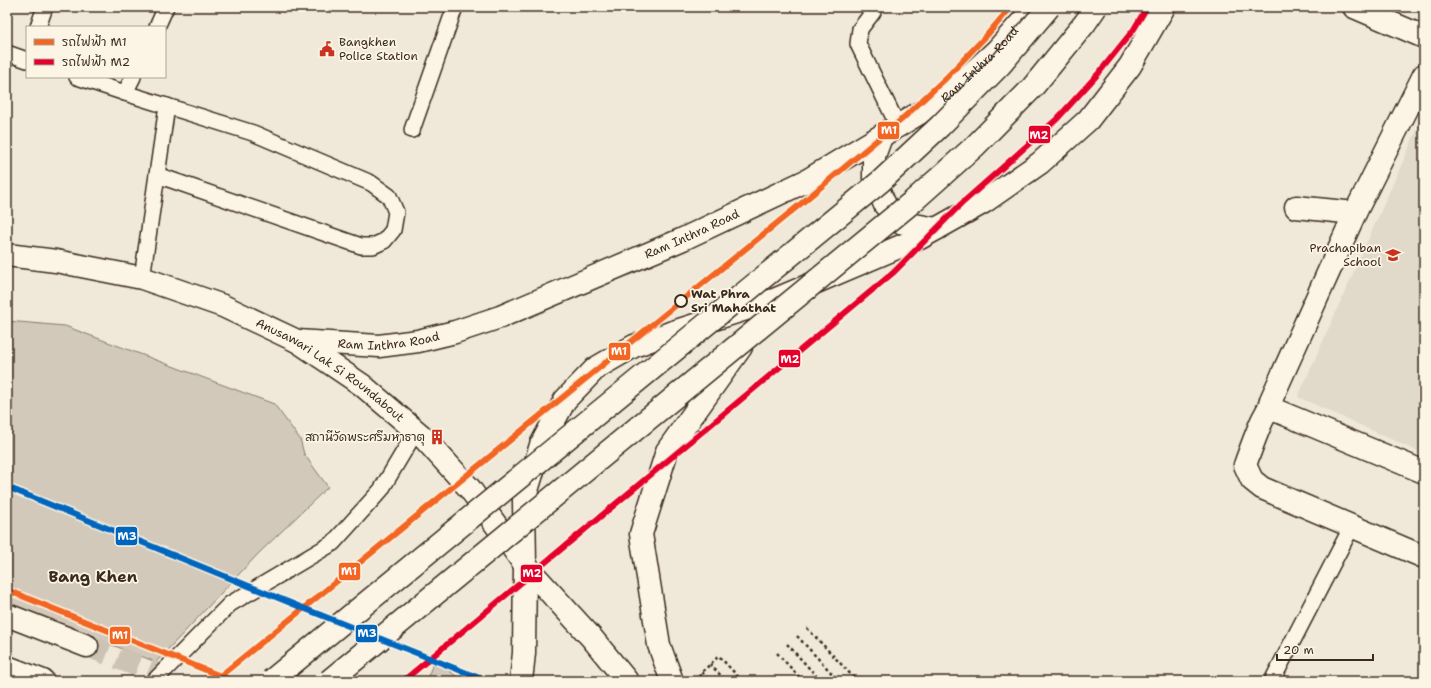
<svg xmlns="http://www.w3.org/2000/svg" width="1431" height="688" font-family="'Shantell Sans','Playpen Sans Thai',sans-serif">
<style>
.built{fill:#e1d9c9}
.green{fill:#d2c9ba;stroke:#867a6c}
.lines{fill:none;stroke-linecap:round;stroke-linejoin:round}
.primary-tunnel{stroke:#ccc3b4;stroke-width:22;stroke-dasharray:22 11;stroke-linecap:butt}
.lane-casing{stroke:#3b2a1e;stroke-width:18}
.street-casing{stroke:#3b2a1e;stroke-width:25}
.primary-casing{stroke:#3b2a1e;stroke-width:25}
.path{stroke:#3b2a1e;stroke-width:2.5;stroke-dasharray:3 3;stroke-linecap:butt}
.lane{stroke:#fcf5e5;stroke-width:15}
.street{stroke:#fcf5e5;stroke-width:22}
.primary{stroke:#fcf5e5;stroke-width:22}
.primary-bridge-casing{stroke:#3b2a1e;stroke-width:25;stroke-linecap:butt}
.primary-bridge{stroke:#fcf5e5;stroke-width:22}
.metro-1-casing{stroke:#fcf5e5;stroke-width:9}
.metro-2-casing{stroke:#fcf5e5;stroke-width:9}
.metro-3-casing{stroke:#fcf5e5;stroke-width:9}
.metro-1{stroke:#f26522;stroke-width:6}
.metro-2{stroke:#e4002b;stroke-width:6}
.metro-3{stroke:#0065bd;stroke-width:6}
.stop-dot{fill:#fcf5e5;stroke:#3b2a1e;stroke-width:2}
.labels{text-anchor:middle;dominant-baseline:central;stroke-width:3.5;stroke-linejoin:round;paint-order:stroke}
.poi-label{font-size:12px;fill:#3b2a1e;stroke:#fcf5e5;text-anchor:end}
.street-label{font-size:12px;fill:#3b2a1e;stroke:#fcf5e5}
.stop-label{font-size:12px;font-weight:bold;fill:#3b2a1e;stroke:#fcf5e5;text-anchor:start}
.district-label{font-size:16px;font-weight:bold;fill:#3b2a1e;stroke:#fcf5e5}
.line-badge{stroke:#fcf5e5;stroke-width:1.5}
.badge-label{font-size:11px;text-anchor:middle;font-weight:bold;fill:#fff}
</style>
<rect width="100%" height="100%" fill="#f0e9d9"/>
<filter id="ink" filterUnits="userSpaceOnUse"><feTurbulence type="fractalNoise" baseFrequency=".025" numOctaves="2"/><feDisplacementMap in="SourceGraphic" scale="8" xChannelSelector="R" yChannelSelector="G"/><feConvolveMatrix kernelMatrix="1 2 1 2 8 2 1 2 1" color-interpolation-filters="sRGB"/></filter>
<g filter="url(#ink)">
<polygon class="built" points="1424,114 1424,454 1298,397"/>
<g class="green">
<polygon points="7,321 65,326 274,404 300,439 304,454 328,487 259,553 156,662 7,604"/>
<polygon points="435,659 462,681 426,681"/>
</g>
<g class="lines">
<polyline class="primary-tunnel" points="87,646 177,681"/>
<g class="lane-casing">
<g id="lane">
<polyline points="872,7 873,12 860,29 858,44 898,126"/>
<polyline points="38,27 45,7"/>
<polyline points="157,27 166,7"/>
<polyline points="7,53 27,60"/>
<polyline points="77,77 125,93 253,133 371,183 389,196 396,212 393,230 384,241 373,246 361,246 157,175"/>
<polyline points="125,93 133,77"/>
<polyline points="412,130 455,7"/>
<polyline points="142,278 167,106"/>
<polyline points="154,681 230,604 333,543 381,490 416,431"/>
<polyline points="1272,681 1352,526"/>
</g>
</g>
<g class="street-casing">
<g id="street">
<polyline points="1354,7 1424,37"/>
<polyline points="1296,207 1355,213 1424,75"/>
<path d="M1355,213l-84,187c-1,9 -7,15 -10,23 -6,14 -11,28 -16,42l7,15 10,8 162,69"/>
<polyline points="1270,408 1424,472"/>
</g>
</g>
<g class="primary-casing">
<g id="primary">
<polyline points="881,137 874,156 874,179 885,205 899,222 936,229"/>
<path id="s1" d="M7,255l49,6 86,17 81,28 74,35 65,44 61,52 47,52 55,76 66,72 36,44"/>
<path id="s2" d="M297,341l82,5 39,-5 37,-9 45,-15 183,-78 125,-59 138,-83 51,-47 38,-43"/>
<polyline points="7,615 87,646"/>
<polyline points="7,667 43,681"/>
<polyline points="521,681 524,653 525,565 524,500 541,445 565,400 596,368 634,346 670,333 774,300 920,238 984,202 1040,163 1088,120 1130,66 1164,7"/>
<polyline points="672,681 659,645 641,534 667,451 741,347"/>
</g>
</g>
<g class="path">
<polyline points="807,628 857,681"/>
<polyline points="797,636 839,681"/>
<polyline points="787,644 821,681"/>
<polyline points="777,653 803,681"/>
<polyline points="710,664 726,681"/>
<polyline points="702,672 710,681"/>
<polyline points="700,677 702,672 719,656 742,681"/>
</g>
<use href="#lane" class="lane"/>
<use href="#street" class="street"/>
<use href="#primary" class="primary"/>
<g class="primary-bridge-casing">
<g id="primary-bridge">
<polyline points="271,681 881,181 940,126 1001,64 1049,7"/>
<polyline points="329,681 911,203 975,146 1032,88 1085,23 1096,7"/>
</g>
</g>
<use href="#primary-bridge" class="primary-bridge"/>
<g class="metro-1-casing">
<g id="metro-1">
<polyline points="7,590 233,681"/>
<polyline points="214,681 803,202 901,120 946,78 987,35 1011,7"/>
</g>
</g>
<g class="metro-2-casing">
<polyline id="metro-2" points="403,681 894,272 960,205 1057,119 1098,74 1134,29 1147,7"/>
</g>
<g class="metro-3-casing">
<polyline id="metro-3" points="7,487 293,604 487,681"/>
</g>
<use href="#metro-1" class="metro-1"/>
<use href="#metro-2" class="metro-2"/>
<use href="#metro-3" class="metro-3"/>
</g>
</g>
<defs>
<g id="civic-bare" transform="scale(1.2)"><path d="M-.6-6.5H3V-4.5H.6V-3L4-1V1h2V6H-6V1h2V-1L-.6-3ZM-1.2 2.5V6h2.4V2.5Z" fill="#c8321e" stroke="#fcf5e5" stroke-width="2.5" paint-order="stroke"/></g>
<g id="school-bare" transform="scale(1.2)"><path d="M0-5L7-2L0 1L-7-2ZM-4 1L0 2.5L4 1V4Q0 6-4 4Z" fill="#c8321e" stroke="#fcf5e5" stroke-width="2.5" paint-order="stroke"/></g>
<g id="building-bare" transform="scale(1.2)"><path d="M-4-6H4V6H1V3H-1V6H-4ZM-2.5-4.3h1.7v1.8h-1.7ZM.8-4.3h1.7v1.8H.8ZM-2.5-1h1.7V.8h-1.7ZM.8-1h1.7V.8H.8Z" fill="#c8321e" stroke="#fcf5e5" stroke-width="2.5" paint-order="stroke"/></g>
</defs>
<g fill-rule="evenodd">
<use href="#civic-bare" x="327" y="49"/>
<use href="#school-bare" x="1393" y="255"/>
<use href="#building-bare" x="437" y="437"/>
</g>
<circle class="stop-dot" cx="681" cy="301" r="6"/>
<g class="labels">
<g class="poi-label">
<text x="339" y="42" text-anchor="start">Bangkhen<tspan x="339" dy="14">Police Station</tspan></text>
<text x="1381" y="248">Prachapiban<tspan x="1381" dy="14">School</tspan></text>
<text x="425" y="437">สถานีวัดพระศรีมหาธาตุ</text>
</g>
<g class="street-label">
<text stroke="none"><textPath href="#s2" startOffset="752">Ram Inthra Road</textPath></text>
<text stroke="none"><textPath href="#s2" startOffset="416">Ram Inthra Road</textPath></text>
<text stroke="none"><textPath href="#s2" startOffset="92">Ram Inthra Road</textPath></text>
<text stroke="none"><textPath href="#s1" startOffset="348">Anusawari Lak Si Roundabout</textPath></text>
</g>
<g class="stop-label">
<text x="691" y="294">Wat Phra<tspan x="691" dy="14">Sri Mahathat</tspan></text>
</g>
<g class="district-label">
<text x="93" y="576">Bang Khen</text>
</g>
</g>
<g class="line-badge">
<rect x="877" y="121" width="23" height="19" rx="4" fill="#f26522"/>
<rect x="1028" y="125" width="23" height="19" rx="4" fill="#e4002b"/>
<rect x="608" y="342" width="23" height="19" rx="4" fill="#f26522"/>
<rect x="778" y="349" width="23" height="19" rx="4" fill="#e4002b"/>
<rect x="115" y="526" width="23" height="20" rx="4" fill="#0065bd"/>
<rect x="338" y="562" width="23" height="19" rx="4" fill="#f26522"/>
<rect x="520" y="564" width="23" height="19" rx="4" fill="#e4002b"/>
<rect x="355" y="624" width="23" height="19" rx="4" fill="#0065bd"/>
<rect x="109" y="626" width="22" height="19" rx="4" fill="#f26522"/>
</g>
<g class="badge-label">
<text x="889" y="134">M1</text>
<text x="1039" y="139">M2</text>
<text x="619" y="355">M1</text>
<text x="790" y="363">M2</text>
<text x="127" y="540">M3</text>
<text x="349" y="575">M1</text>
<text x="532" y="577">M2</text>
<text x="367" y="637">M3</text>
<text x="120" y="639">M1</text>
</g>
<rect width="1431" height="688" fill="none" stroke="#fcf5e5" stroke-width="24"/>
<rect x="12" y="12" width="1407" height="664" fill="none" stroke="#3b2a1e" stroke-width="1.5" filter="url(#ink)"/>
<rect x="26" y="26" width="140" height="52" fill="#fcf5e5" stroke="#afa495"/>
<rect x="34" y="39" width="20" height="6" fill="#f26522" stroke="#afa495"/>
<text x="62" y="46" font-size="12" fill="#3b2a1e">รถไฟฟ้า M1</text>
<rect x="34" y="59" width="20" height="6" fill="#e4002b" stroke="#afa495"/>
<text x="62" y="66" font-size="12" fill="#3b2a1e">รถไฟฟ้า M2</text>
<path d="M1277 654v6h96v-6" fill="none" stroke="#3b2a1e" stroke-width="2"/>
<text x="1283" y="654" font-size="12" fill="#3b2a1e" stroke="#fcf5e5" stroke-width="3" paint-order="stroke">20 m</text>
</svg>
